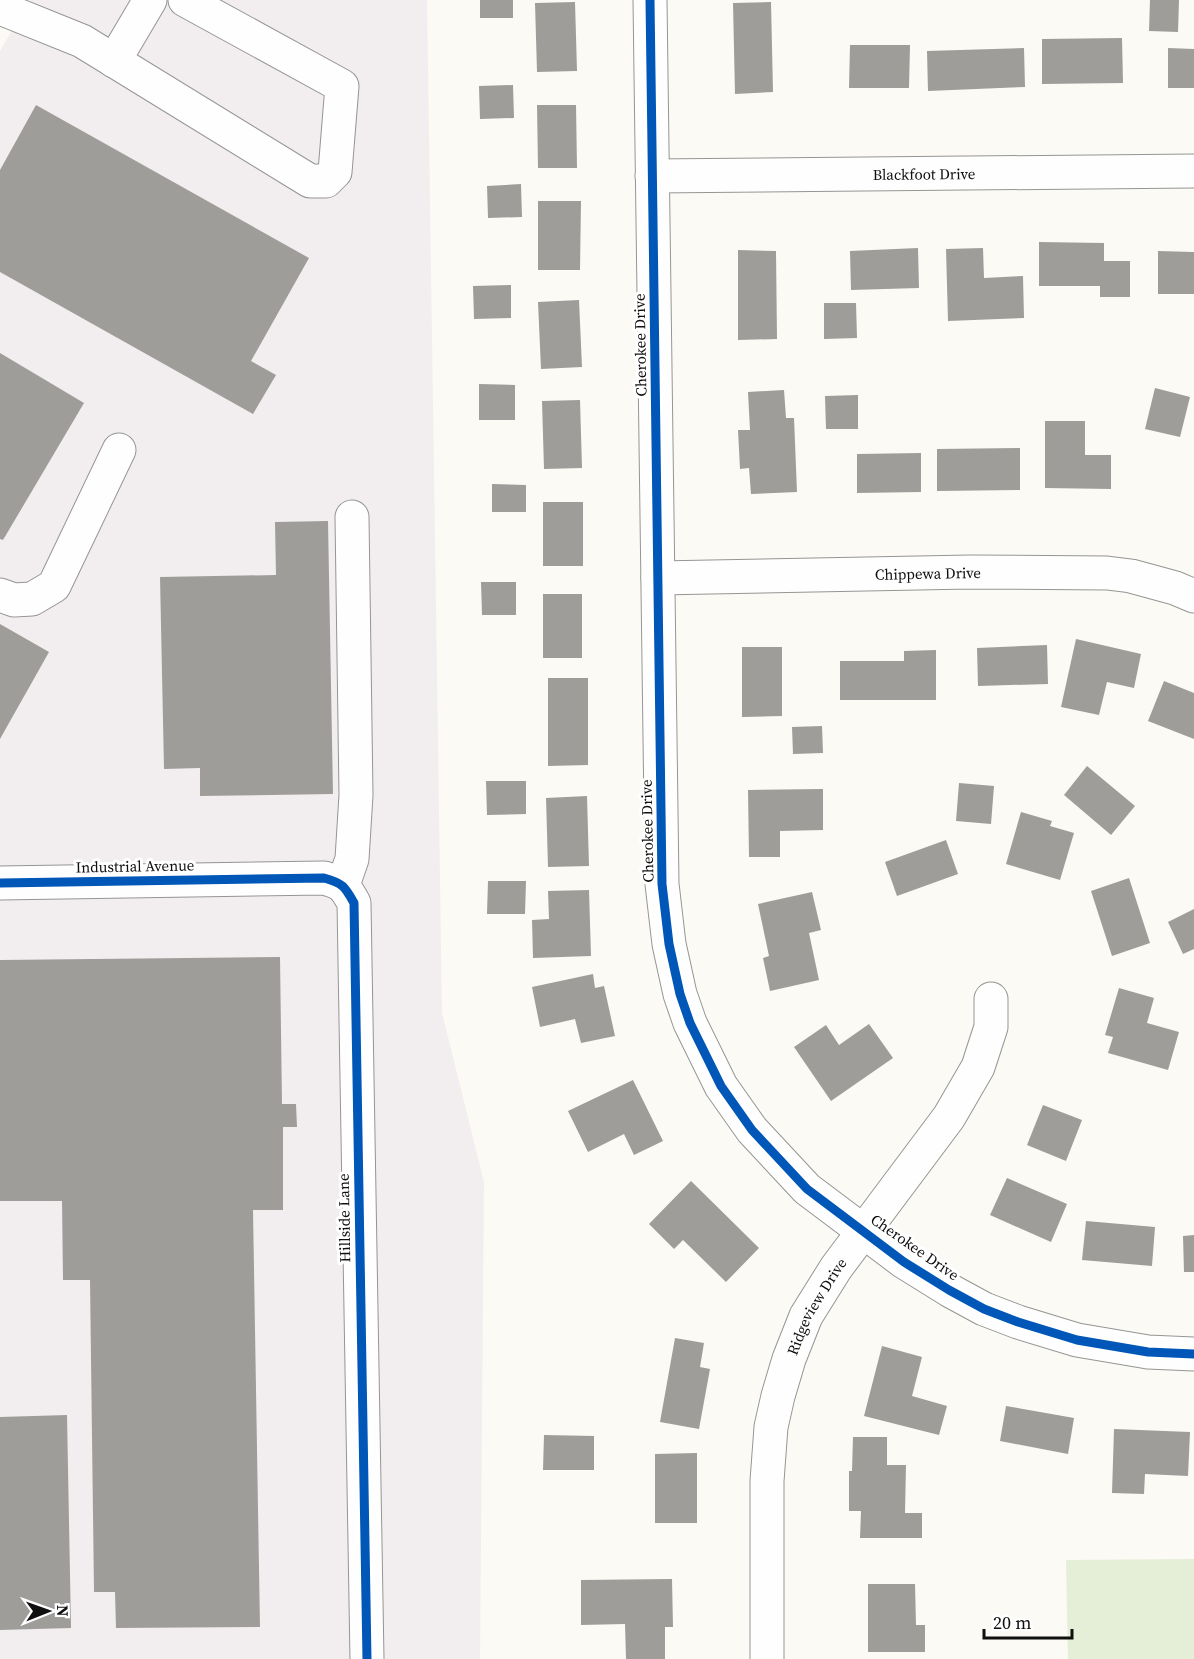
<svg xmlns="http://www.w3.org/2000/svg" width="1194" height="1659" font-family="'Source Serif 4',serif">
<style>
.industrial{fill:#f2eef0}
.green{fill:#e5eed7}
.building{fill:#9f9d9a}
.lines{fill:none;stroke-linecap:round;stroke-linejoin:round}
.minor-casing{stroke:#959593;stroke-width:35}
.minor{stroke:#fefefe;stroke-width:33}
.cycleway-casing{stroke:#fff;stroke-width:13}
.cycleway{stroke:#0057b8;stroke-width:9}
.labels{text-anchor:middle;dominant-baseline:central;stroke-width:6;stroke-linejoin:round;paint-order:stroke}
.street-label{font-size:15px;fill:#0f0f0f;stroke:#fff}
</style>
<rect width="100%" height="100%" fill="#fbfaf5"/>
<polygon class="industrial" points="30,0 427,0 442,1013 484,1182 480,1659 0,1659 0,51"/>
<polygon class="green" points="1194,1559 1194,1659 1068,1659 1066,1560"/>
<g class="building">
<rect x="480" y="0" width="33" height="18"/>
<polygon points="1150,0 1179,0 1178,32 1149,31"/>
<polygon points="575,2 577,71 537,72 535,3"/>
<polygon points="771,2 773,92 735,94 733,3"/>
<polygon points="1122,38 1123,83 1042,84 1042,39"/>
<polygon points="850,45 910,45 909,88 849,88"/>
<polygon points="1024,48 1025,87 928,91 927,51"/>
<polygon points="1168,48 1194,49 1194,88 1168,88"/>
<polygon points="513,85 514,118 480,119 479,86"/>
<polygon points="36,105 309,258 251,361 276,375 253,414 0,272 0,170"/>
<polygon points="537,105 576,105 577,168 538,168"/>
<polygon points="521,184 522,217 488,218 487,186"/>
<polygon points="538,201 581,201 580,270 538,270"/>
<polygon points="1039,242 1104,243 1104,261 1130,261 1130,297 1100,297 1100,286 1039,286"/>
<polygon points="918,248 919,288 851,290 850,251"/>
<polygon points="983,248 984,278 1023,276 1024,318 948,321 946,249"/>
<polygon points="738,250 776,251 777,339 738,340"/>
<polygon points="1158,251 1194,252 1194,294 1158,294"/>
<polygon points="511,285 511,318 474,319 473,286"/>
<polygon points="579,300 582,367 541,369 538,302"/>
<polygon points="824,303 856,303 857,338 824,339"/>
<polygon points="0,353 84,403 3,540 0,539"/>
<polygon points="479,384 515,385 515,420 479,420"/>
<polygon points="1155,388 1190,397 1180,437 1145,429"/>
<polygon points="784,390 786,418 794,418 797,492 751,494 749,468 740,469 738,430 750,430 748,392"/>
<polygon points="858,395 858,429 826,429 825,396"/>
<polygon points="580,400 582,468 544,469 542,401"/>
<polygon points="1045,421 1085,421 1085,455 1111,455 1111,489 1045,488"/>
<polygon points="1020,448 1020,490 937,491 937,449"/>
<polygon points="921,453 921,492 857,493 857,454"/>
<polygon points="492,484 526,485 526,512 492,512"/>
<rect x="543" y="502" width="40" height="64"/>
<polygon points="328,521 333,794 200,796 200,768 164,769 160,577 276,575 275,522"/>
<polygon points="481,582 516,582 516,615 482,615"/>
<rect x="543" y="594" width="39" height="64"/>
<polygon points="0,624 49,652 0,739"/>
<polygon points="1076,639 1141,654 1134,688 1107,682 1099,715 1061,707"/>
<polygon points="1047,645 1048,684 978,686 977,648"/>
<polygon points="742,647 782,647 782,716 742,717"/>
<polygon points="936,650 936,700 840,700 840,661 904,661 904,651"/>
<polygon points="548,678 588,678 588,765 548,766"/>
<polygon points="1164,681 1194,693 1194,739 1148,721"/>
<polygon points="822,726 823,753 793,754 792,727"/>
<polygon points="1087,766 1135,806 1111,835 1064,795"/>
<polygon points="486,781 526,781 526,814 487,815"/>
<polygon points="959,783 994,786 991,824 956,821"/>
<polygon points="823,789 823,830 780,831 780,857 749,857 748,790"/>
<polygon points="587,796 589,866 548,867 546,798"/>
<polygon points="1021,812 1052,821 1050,826 1074,833 1060,880 1006,864"/>
<polygon points="946,840 958,874 897,896 885,862"/>
<polygon points="1129,878 1150,943 1112,956 1091,891"/>
<polygon points="488,881 526,881 525,914 487,914"/>
<polygon points="589,890 591,956 533,958 532,920 549,919 548,891"/>
<polygon points="812,892 821,930 809,933 819,980 770,991 763,958 769,956 758,904"/>
<polygon points="1194,909 1194,949 1183,954 1168,922"/>
<polygon points="280,957 282,1104 296,1104 297,1127 283,1127 283,1210 253,1210 260,1627 116,1628 115,1592 94,1592 90,1280 63,1280 62,1201 0,1201 0,960"/>
<polygon points="593,974 595,988 604,986 615,1036 581,1043 575,1019 540,1027 532,987"/>
<polygon points="1119,988 1154,998 1147,1023 1179,1032 1168,1070 1108,1053 1113,1037 1105,1035"/>
<polygon points="869,1024 893,1058 831,1101 794,1047 826,1025 839,1045"/>
<polygon points="633,1080 663,1141 634,1155 624,1134 588,1152 568,1111"/>
<polygon points="1043,1105 1082,1120 1066,1161 1027,1145"/>
<polygon points="1007,1178 1067,1204 1051,1242 990,1215"/>
<polygon points="691,1181 759,1248 726,1282 683,1240 674,1249 649,1224"/>
<polygon points="1086,1221 1155,1227 1152,1266 1082,1260"/>
<polygon points="1194,1235 1194,1272 1184,1272 1183,1236"/>
<polygon points="675,1338 704,1343 700,1367 710,1369 699,1429 660,1422"/>
<polygon points="882,1346 922,1357 912,1396 947,1406 939,1435 864,1416"/>
<polygon points="1006,1406 1074,1418 1068,1454 1000,1441"/>
<polygon points="67,1415 71,1628 0,1630 0,1417"/>
<polygon points="1114,1429 1190,1432 1188,1476 1145,1474 1144,1494 1112,1493"/>
<polygon points="544,1435 594,1436 594,1470 543,1470"/>
<polygon points="853,1437 887,1437 887,1465 906,1465 905,1513 922,1513 922,1538 860,1538 861,1511 849,1511 849,1471 852,1471"/>
<polygon points="697,1453 697,1523 655,1523 655,1454"/>
<polygon points="672,1579 673,1627 665,1627 665,1659 626,1659 625,1624 581,1625 581,1580"/>
<polygon points="868,1584 915,1584 916,1625 925,1625 925,1652 868,1652"/>
</g>
<g class="lines">
<g class="minor-casing">
<g id="minor">
<polyline points="650,0 662,884 669,944 680,994 690,1023 721,1086 752,1130 807,1189 904,1262 949,1290 984,1309 1018,1322 1077,1340 1148,1352 1194,1354"/>
<polyline points="0,8 82,41 310,181 326,181 335,172 342,86 185,0"/>
<polyline points="114,61 150,0"/>
<path id="s1" d="M652,176l542,-5"/>
<path id="s2" d="M658,578l312,-6 137,1 24,3 44,12 19,8"/>
<polyline points="0,595 14,600 32,599 54,586 119,450"/>
<path d="M0,883l324,-5c19,5 21,9 30,25l13,756"/>
<polyline points="343,885 352,859 356,795 352,517"/>
<path id="s3" d="M767,1659v-178l4,-54 7,-31 11,-37 17,-43 30,-48 113,-151 29,-50 13,-40v-28"/>
</g>
</g>
<use href="#minor" class="minor"/>
<g class="cycleway-casing">
<g id="cycleway">
<polyline points="650,0 662,884 669,944 680,994 690,1023 721,1086 752,1130 807,1189 904,1262 949,1290 984,1309 1018,1322 1077,1340 1148,1352 1194,1354"/>
<path d="M0,883l324,-5c19,5 21,9 30,25l13,756"/>
</g>
</g>
<use href="#cycleway" class="cycleway"/>
</g>
<g class="labels">
<g class="street-label">
<text stroke="none"><textPath href="#s1" startOffset="272">Blackfoot Drive</textPath></text>
<text transform="translate(640 345) rotate(-91)">Cherokee Drive</text>
<text stroke="none"><textPath href="#s2" startOffset="270">Chippewa Drive</textPath></text>
<text transform="translate(647 831) rotate(-91)">Cherokee Drive</text>
<text transform="translate(135 866) rotate(-1)">Industrial Avenue</text>
<text transform="translate(344 1218) rotate(-91)">Hillside Lane</text>
<text transform="translate(915 1247) rotate(35)">Cherokee Drive</text>
<text stroke="none"><textPath href="#s3" startOffset="362">Ridgeview Drive</textPath></text>
</g>
</g>
<g transform="translate(48 1611) rotate(89)" stroke="#ffffff" stroke-width="4.5" paint-order="stroke">
<path d="M0-4.5L10 22L0 15L-10 22Z" fill="#0f0f0f"/>
<text y="-9" font-size="16" font-weight="bold" text-anchor="middle" fill="#0f0f0f">N</text>
</g>
<path d="M984 1629v9h88v-9" fill="none" stroke="#0f0f0f" stroke-width="3"/>
<text x="993" y="1629" font-size="18" fill="#0f0f0f" stroke="#ffffff" stroke-width="4.5" paint-order="stroke">20 m</text>
</svg>
